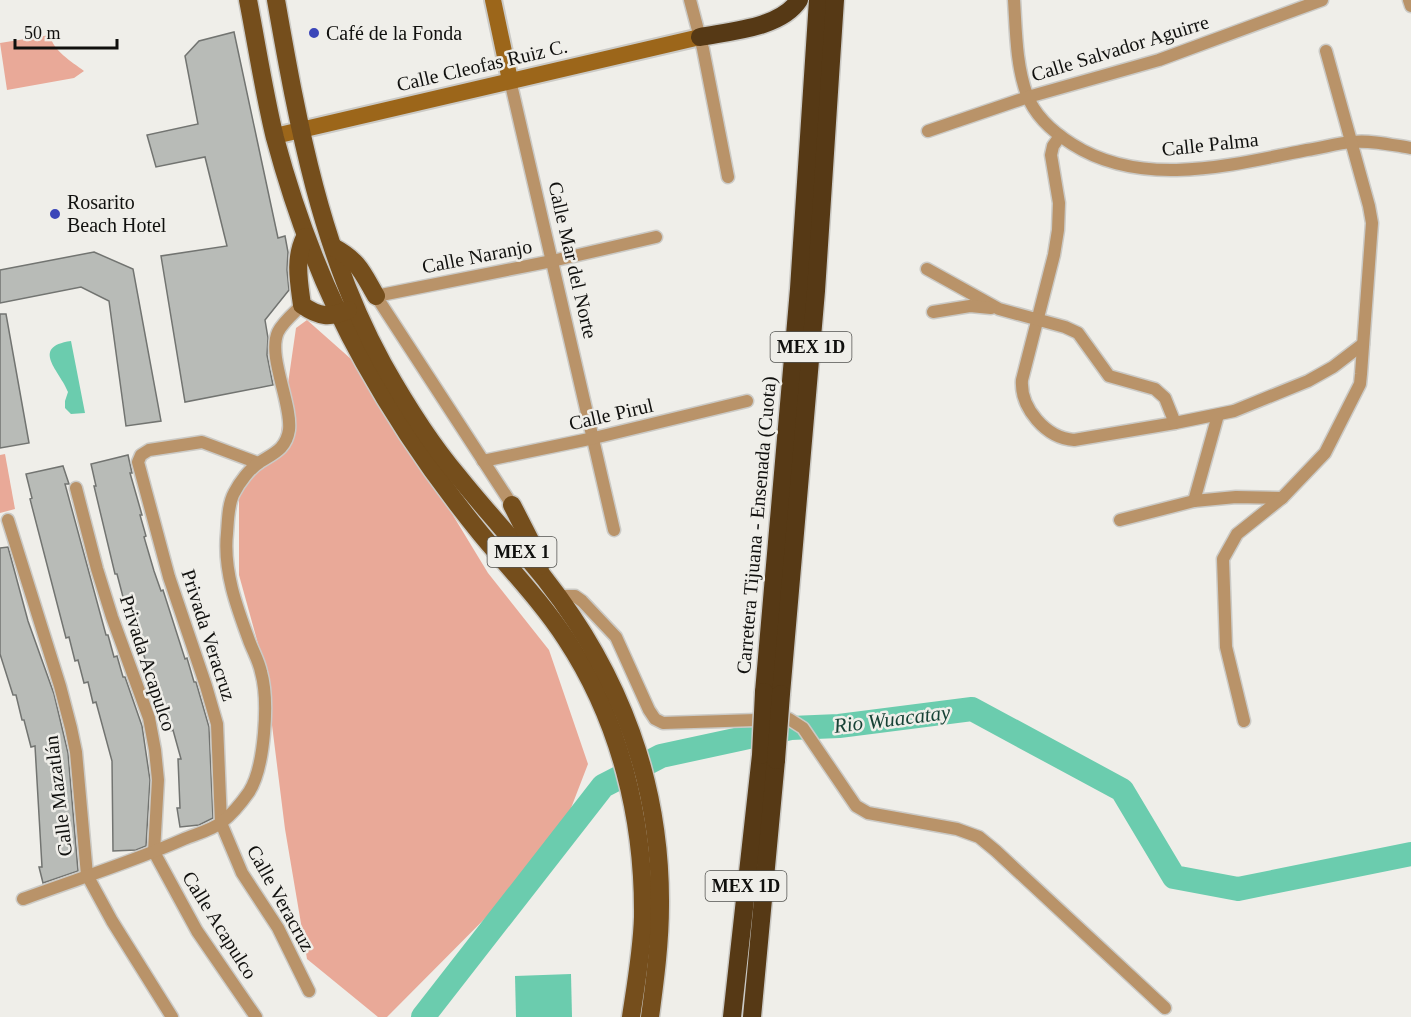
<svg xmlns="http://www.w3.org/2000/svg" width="1411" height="1017" font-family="Georgia,serif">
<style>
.green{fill:#e9a998}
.water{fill:#6bccae}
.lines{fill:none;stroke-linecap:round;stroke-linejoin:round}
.river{stroke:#6bccae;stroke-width:24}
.building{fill:#b8bbb7;stroke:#727471;stroke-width:1.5}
.street-casing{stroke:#cbcac6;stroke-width:15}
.secondary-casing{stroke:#cbcac6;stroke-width:20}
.primary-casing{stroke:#cbcac6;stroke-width:21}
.highway-casing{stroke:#cbcac6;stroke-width:21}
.street{stroke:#b99369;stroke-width:12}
.secondary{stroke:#9c661a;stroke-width:16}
.primary{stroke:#754e1c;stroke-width:18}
.highway{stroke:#563915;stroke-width:18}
.highway-bridge-casing{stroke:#cbcac6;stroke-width:21;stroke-linecap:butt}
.highway-bridge{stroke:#563915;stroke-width:18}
.poi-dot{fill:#3b46b9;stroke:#efeee9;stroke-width:2}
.labels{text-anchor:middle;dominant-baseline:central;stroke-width:5;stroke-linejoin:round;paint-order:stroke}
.shield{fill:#efeee9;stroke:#535350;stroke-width:1.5}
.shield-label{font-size:18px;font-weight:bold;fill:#10100e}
.poi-label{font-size:20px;fill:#10100e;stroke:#efeee9;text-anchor:start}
.street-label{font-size:20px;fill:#10100e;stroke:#efeee9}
.water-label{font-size:21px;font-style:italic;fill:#174236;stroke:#efeee9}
</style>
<rect width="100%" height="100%" fill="#efeee9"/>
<g class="green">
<path d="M50,35c3,16 21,26 34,36l-10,7 -67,12 -7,-47z"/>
<polygon points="307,320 351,359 389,410 488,573 549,650 588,764 556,847 387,1017 378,1017 307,959 285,829 265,669 239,575 239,498 251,463 278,453 296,328"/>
<polygon points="5,454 15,509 0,513 0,455"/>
</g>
<g class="water">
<path d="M71,341l14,72 -14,1 -6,-6v-7l3,-9c-7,-20 -39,-45 3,-51z"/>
<polygon points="571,974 572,1017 516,1017 515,976"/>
</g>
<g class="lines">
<polyline class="river" points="423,1017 603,786 661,756 791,728 839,726 972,709 1122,790 1174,877 1238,889 1411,854"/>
</g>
<g class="building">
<polygon points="234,32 278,238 285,236 288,252 287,270 289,290 265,320 268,338 267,355 273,385 185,402 161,256 227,246 205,157 156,167 147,135 198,124 185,56 199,41"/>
<polygon points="94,252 133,269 161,421 126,426 109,301 81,287 0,303 0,270"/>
<polygon points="0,314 6,314 29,443 0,448"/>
<polygon points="128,455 132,473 130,473 142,515 140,515 146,536 144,537 154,571 161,591 163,590 185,659 187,658 194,682 196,682 209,727 213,818 199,825 180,827 177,808 180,808 178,759 181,759 173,730 170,731 158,684 155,685 149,661 146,662 125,597 123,597 117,574 115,574 94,486 96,486 91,464"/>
<polygon points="63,466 69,484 65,484 106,635 108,635 114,657 117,656 123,677 125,677 142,726 150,780 146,846 136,850 113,851 112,761 96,702 93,703 88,682 84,683 78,660 75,661 69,637 66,638 30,499 32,498 26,474"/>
<polygon points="8,547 28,621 54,694 68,753 78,871 43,883 39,867 42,867 35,746 31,747 24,720 22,720 16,695 13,695 0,654 0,548"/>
</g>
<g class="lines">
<g class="street-casing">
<g id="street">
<polyline points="690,0 703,49 728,177"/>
<path d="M1014,0c2,31 2,65 13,95 8,21 26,37 45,49 70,45 159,21 235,6 15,-2 30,-7 45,-8 20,-2 40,3 59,6"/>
<polyline points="1409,0 1411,6"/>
<polyline points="510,80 614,530"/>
<polyline points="928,131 1028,97 1159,60 1322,0"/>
<path d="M1060,136l-7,10 -2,9 8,48 -1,27 -4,25 -32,125c-2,28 24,58 52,60l101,-17"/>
<polyline points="927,269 999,309 1065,327 1078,333 1109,376 1155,389 1165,398 1175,423 1234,411 1308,381 1333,367 1363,344"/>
<polyline points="933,312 970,306 991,308"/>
<polyline points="483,461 594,438 747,401"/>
<polyline points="258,463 202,442 149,450 141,455 138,462 169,577 206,686 217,724 221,823 242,873 278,928 309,991"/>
<polyline points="76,488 97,569 112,617 149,718 155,750 158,780 154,852 197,931 256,1017"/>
<polyline points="1194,501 1218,415"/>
<polyline points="512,505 376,296 552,261 656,237"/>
<polyline points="8,520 60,686 71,728 76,752 87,875 112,921 172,1017"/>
<polyline points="1120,520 1194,501 1236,497 1282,498"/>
<polyline points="558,596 575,596 582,601 616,637 649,710 655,719 663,723 789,719 803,728 856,806 868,813 957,829 979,837 996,851 1165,1008"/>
<polyline points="1244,721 1226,647 1223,559 1237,534 1282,498 1325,453 1360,384 1361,374 1372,223 1369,206 1326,51"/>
<path d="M23,899c54,-20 109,-37 161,-60 12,-5 28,-9 38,-17 9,-7 20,-20 27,-30 16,-25 20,-92 12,-120 -2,-10 -7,-19 -11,-29 -13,-35 -27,-72 -23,-110 1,-12 1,-29 7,-40 5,-10 16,-25 26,-31 14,-9 26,-13 29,-32 3,-27 -22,-74 -11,-98 5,-10 15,-18 24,-27"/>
</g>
</g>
<g class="secondary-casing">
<g id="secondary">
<polyline points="493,0 510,80"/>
<polyline points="275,136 700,37"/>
</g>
</g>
<g class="primary-casing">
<g id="primary">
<path d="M248,0c9,46 16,93 27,138 21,78 49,153 89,224 34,61 73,118 117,172 29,35 60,67 85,105 54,82 78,180 77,278 -1,33 -7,67 -12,100"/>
<path d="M276,0c22,125 45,252 107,364 22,39 46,78 75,112 28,35 59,68 87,103 75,95 116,205 115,326 0,38 -5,75 -10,112"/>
<path d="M305,237c-11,22 -6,45 -3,68 17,12 28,13 46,5"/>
<path d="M333,247c26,14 29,25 43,49"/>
<polyline points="512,505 533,546 540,566"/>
</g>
</g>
<g class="highway-casing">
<g id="highway">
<path d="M700,37c31,-6 81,-9 99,-37"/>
<polyline points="764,692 799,289 818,0"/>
<polyline points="781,694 816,291 835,0"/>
<polyline points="732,1017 761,755"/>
<polyline points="752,1017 776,760"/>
</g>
</g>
<use href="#street" class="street"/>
<use href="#secondary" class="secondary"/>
<use href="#primary" class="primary"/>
<use href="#highway" class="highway"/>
<g class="highway-bridge-casing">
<g id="highway-bridge">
<polyline points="761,755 764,692"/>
<polyline points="776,760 781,694"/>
</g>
</g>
<use href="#highway-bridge" class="highway-bridge"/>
</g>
<g class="poi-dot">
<circle cx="314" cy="33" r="6"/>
<circle cx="55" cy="214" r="6"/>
</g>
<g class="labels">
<g class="shield">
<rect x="770.5" y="332" width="81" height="30" rx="4.5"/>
<rect x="487.5" y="537" width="69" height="30" rx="4.5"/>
<rect x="705.5" y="871" width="81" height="30" rx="4.5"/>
</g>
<g class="shield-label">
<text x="811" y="347">MEX 1D</text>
<text x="522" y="552">MEX 1</text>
<text x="746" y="886">MEX 1D</text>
</g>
<g class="poi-label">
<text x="326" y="33">Café de la Fonda</text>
<text x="67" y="202">Rosarito<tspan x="67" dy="23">Beach Hotel</tspan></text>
</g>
<g class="street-label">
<text transform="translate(1120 48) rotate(-17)">Calle Salvador Aguirre</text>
<text transform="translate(482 65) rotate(-13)">Calle Cleofas Ruiz C.</text>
<text transform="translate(1210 144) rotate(-6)">Calle Palma</text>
<text transform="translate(477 256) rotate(-11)">Calle Naranjo</text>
<text transform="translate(573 260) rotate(77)">Calle Mar del Norte</text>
<text transform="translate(611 414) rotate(-13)">Calle Pirul</text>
<text transform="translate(756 525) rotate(-85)">Carretera Tijuana - Ensenada (Cuota)</text>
<text transform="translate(209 635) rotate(72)">Privada Veracruz</text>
<text transform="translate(148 663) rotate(72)">Privada Acapulco</text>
<text transform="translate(58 796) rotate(-97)">Calle Mazatlán</text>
<text transform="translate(281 898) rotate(61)">Calle Veracruz</text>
<text transform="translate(220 925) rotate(58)">Calle Acapulco</text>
</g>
<g class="water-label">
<text transform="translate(892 719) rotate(-7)">Rio Wuacatay</text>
</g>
</g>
<path d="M15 39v9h102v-9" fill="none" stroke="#10100e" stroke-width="3"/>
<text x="24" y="39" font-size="18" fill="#10100e" stroke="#efeee9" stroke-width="4.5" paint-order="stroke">50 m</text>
</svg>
